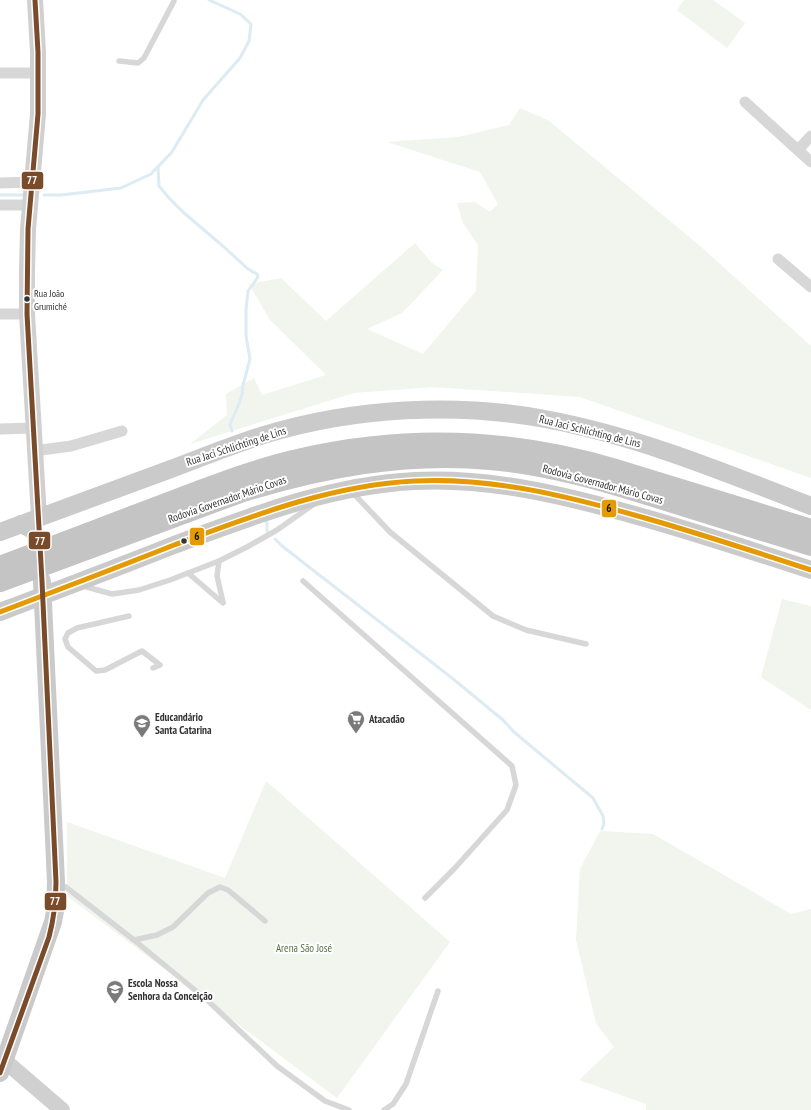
<svg xmlns="http://www.w3.org/2000/svg" width="811" height="1110" font-family="'PT Sans Narrow',sans-serif">
<style>
.green{fill:#f1f5ed}
.lines{fill:none;stroke-linecap:round;stroke-linejoin:round}
.stream{stroke:#ddebf3;stroke-width:3}
.lane{stroke:#d7d7d7;stroke-width:5.5}
.street{stroke:#d7d7d7;stroke-width:11}
.secondary{stroke:#d0d0d0;stroke-width:16}
.primary{stroke:#cacaca;stroke-width:18}
.highway{stroke:#c4c4c4;stroke-width:20}
.bus-1-casing{stroke:#fff;stroke-width:8}
.bus-2-casing{stroke:#fff;stroke-width:8}
.bus-1{stroke:#e39a05;stroke-width:5}
.bus-2{stroke:#7a4b2a;stroke-width:5}
.bus-dot{fill:#333;stroke:#fff;stroke-width:1.5}
.labels{text-anchor:middle;dominant-baseline:central;stroke-width:4;stroke-linejoin:round;paint-order:stroke}
.bus-label{font-size:10px;fill:#333;stroke:#fff;text-anchor:start}
.street-label{font-size:11px;fill:#333;stroke:#fff}
.poi-label{font-size:11px;font-weight:bold;fill:#333;stroke:#fff;text-anchor:start}
.park-label{font-size:11px;fill:#56703f;stroke:#fff}
.line-badge{stroke:#fff;stroke-width:1.5}
.badge-label{font-size:11px;text-anchor:middle;font-weight:bold;fill:#fff}
.pale-badge-label{font-size:11px;text-anchor:middle;font-weight:bold;fill:#111}
</style>
<rect width="100%" height="100%" fill="#fff"/>
<g class="green">
<polygon points="684,0 713,0 745,23 727,48 677,10"/>
<polygon points="520,108 548,120 699,245 811,346 811,478 580,397 433,387 354,393 190,444 227,415 226,394 254,378 262,395 326,375 270,320 249,284 281,278 326,321 415,243 431,262 443,270 402,313 367,329 423,354 476,291 478,245 463,223 457,203 475,202 490,212 498,204 480,172 387,142 458,137 509,125"/>
<polygon points="782,599 811,606 811,710 761,677"/>
<polygon points="266,781 450,942 337,1098 67,896 67,822 225,878"/>
<polygon points="600,831 653,834 791,914 811,909 811,1110 646,1110 646,1104 579,1080 614,1047 596,1023 576,940 580,869"/>
</g>
<g class="lines">
<g class="stream">
<polyline points="158,167 159,186 169,198 183,212 224,247 248,269 257,274 258,277 248,291 246,310 246,336 250,359 243,385 242,394 239,404 231,422 230,425 232,431"/>
<polyline points="0,195 23,195"/>
<polyline points="44,195 61,195 121,188 151,174 172,152 203,100 240,58 249,41 251,24 240,14 209,0"/>
<polyline points="267,522 267,531"/>
<polyline points="275,539 282,546 452,678 503,720 514,732 593,798 603,816 604,824 602,829"/>
</g>
<g class="lane">
<polyline points="119,61 138,63 144,58 174,1"/>
<polyline points="353,493 390,532 493,616 526,630 586,644"/>
<polyline points="219,561 217,576 223,602"/>
<polyline points="188,573 223,603"/>
<polyline points="303,581 512,766 516,785 507,810 454,869 425,898"/>
<polyline points="83,586 112,594 139,590 170,580 219,561 247,547 277,530 314,504"/>
<polyline points="129,616 77,628 68,633 65,639 68,647 96,671 105,670 142,651 160,665 153,668"/>
<polyline points="58,883 67,888 134,940 157,935 173,927 208,893 220,887 228,890 265,921"/>
<polyline points="134,940 207,1000 277,1066 325,1101 349,1110"/>
<polyline points="384,1110 393,1104 406,1084 438,991"/>
</g>
<g class="street">
<polyline points="0,73 38,73"/>
<polyline points="745,102 811,162"/>
<polyline points="798,150 811,136"/>
<polyline points="0,183 33,182"/>
<polyline points="0,205 31,205"/>
<polyline points="778,259 811,287"/>
<polyline points="0,314 27,314"/>
<polyline points="0,429 33,428"/>
<polyline points="34,451 71,446 122,431"/>
</g>
<g class="secondary">
<polyline points="35,0 38,52 38,114 28,229 27,271 27,314 39,517"/>
<polyline points="5,1061 62,1110"/>
</g>
<g class="primary">
<polyline points="21,524 33,530 40,543"/>
<path d="M0,532c57,-21 114,-42 171,-63 32,-12 64,-25 96,-35 88,-26 188,-32 278,-15 92,17 179,53 266,87"/>
<path d="M0,612c58,-22 116,-44 174,-67 78,-29 157,-60 241,-64 78,-4 156,16 230,37 56,16 111,34 166,52"/>
<polyline points="0,1073 53,922 55,911 56,882 42,581"/>
</g>
<g class="highway">
<path d="M0,566c64,-24 128,-49 192,-73 36,-13 72,-27 110,-35 106,-24 210,-20 314,11l195,60"/>
<path d="M0,582l240,-89c81,-25 165,-41 250,-33 61,5 119,23 176,41 49,15 97,30 145,45"/>
</g>
<g class="bus-1-casing">
<path id="bus-1" d="M0,612c58,-22 116,-44 174,-67 78,-29 157,-60 241,-64 78,-4 156,16 230,37 56,16 111,34 166,52"/>
</g>
<g class="bus-2-casing">
<path id="bus-2" d="M0,1073l49,-136c5,-19 7,-36 7,-55l-14,-301 -15,-267 1,-85 10,-115v-62l-3,-52"/>
</g>
<use href="#bus-1" class="bus-1"/>
<use href="#bus-2" class="bus-2"/>
</g>
<defs>
<g id="supermarket-pin" transform="scale(0.9)"><path d="M0 17L-7.5 6A9.5 9.5 0 1 1 7.5 6Z" fill="#7a7a7a" stroke="#fff"/><path d="M-6-5.5h2.5l.6 2H6L4.5 2H-2.5L-4.4-4H-6ZM-1.5 3.2a1.3 1.3 0 1 0 .1 0ZM3 3.2a1.3 1.3 0 1 0 .1 0Z" fill="#fff"/></g>
<g id="school-pin" transform="scale(0.9)"><path d="M0 17L-7.5 6A9.5 9.5 0 1 1 7.5 6Z" fill="#7a7a7a" stroke="#fff"/><path d="M0-5L7-2L0 1L-7-2ZM-4 1L0 2.5L4 1V4Q0 6-4 4Z" fill="#fff"/></g>
</defs>
<g fill-rule="evenodd">
<use href="#supermarket-pin" x="356" y="719"/>
<use href="#school-pin" x="142" y="723"/>
<use href="#school-pin" x="115" y="989"/>
</g>
<g class="bus-dot">
<circle cx="27" cy="299" r="3.5"/>
<circle cx="184" cy="541" r="3.5"/>
</g>
<g class="labels">
<g class="bus-label">
<text x="34" y="293">Rua João<tspan x="34" dy="13">Grumiché</tspan></text>
</g>
<g class="street-label">
<text transform="translate(590 431) rotate(14)">Rua Jaci Schlichting de Lins</text>
<text transform="translate(236 446) rotate(-18)">Rua Jaci Schlichting de Lins</text>
<text transform="translate(603 484) rotate(15)">Rodovia Governador Mário Covas</text>
<text transform="translate(227 499) rotate(-19)">Rodovia Governador Mário Covas</text>
</g>
<g class="poi-label">
<text x="155" y="717">Educandário<tspan x="155" dy="13">Santa Catarina</tspan></text>
<text x="369" y="719">Atacadão</text>
<text x="128" y="983">Escola Nossa<tspan x="128" dy="13">Senhora da Conceição</tspan></text>
</g>
<g class="park-label">
<text x="304" y="948">Arena São José</text>
</g>
</g>
<g class="line-badge">
<rect x="21" y="171" width="23" height="19" rx="4" fill="#7a4b2a"/>
<rect x="601" y="499" width="16" height="19" rx="4" fill="#e39a05"/>
<rect x="189" y="527" width="16" height="19" rx="4" fill="#e39a05"/>
<rect x="28" y="531" width="23" height="19" rx="4" fill="#7a4b2a"/>
<rect x="44" y="892" width="23" height="19" rx="4" fill="#7a4b2a"/>
</g>
<g class="badge-label">
<text x="32" y="184">77</text>
<text x="40" y="545">77</text>
<text x="55" y="905">77</text>
</g>
<g class="pale-badge-label">
<text x="609" y="512">6</text>
<text x="197" y="540">6</text>
</g>
</svg>
